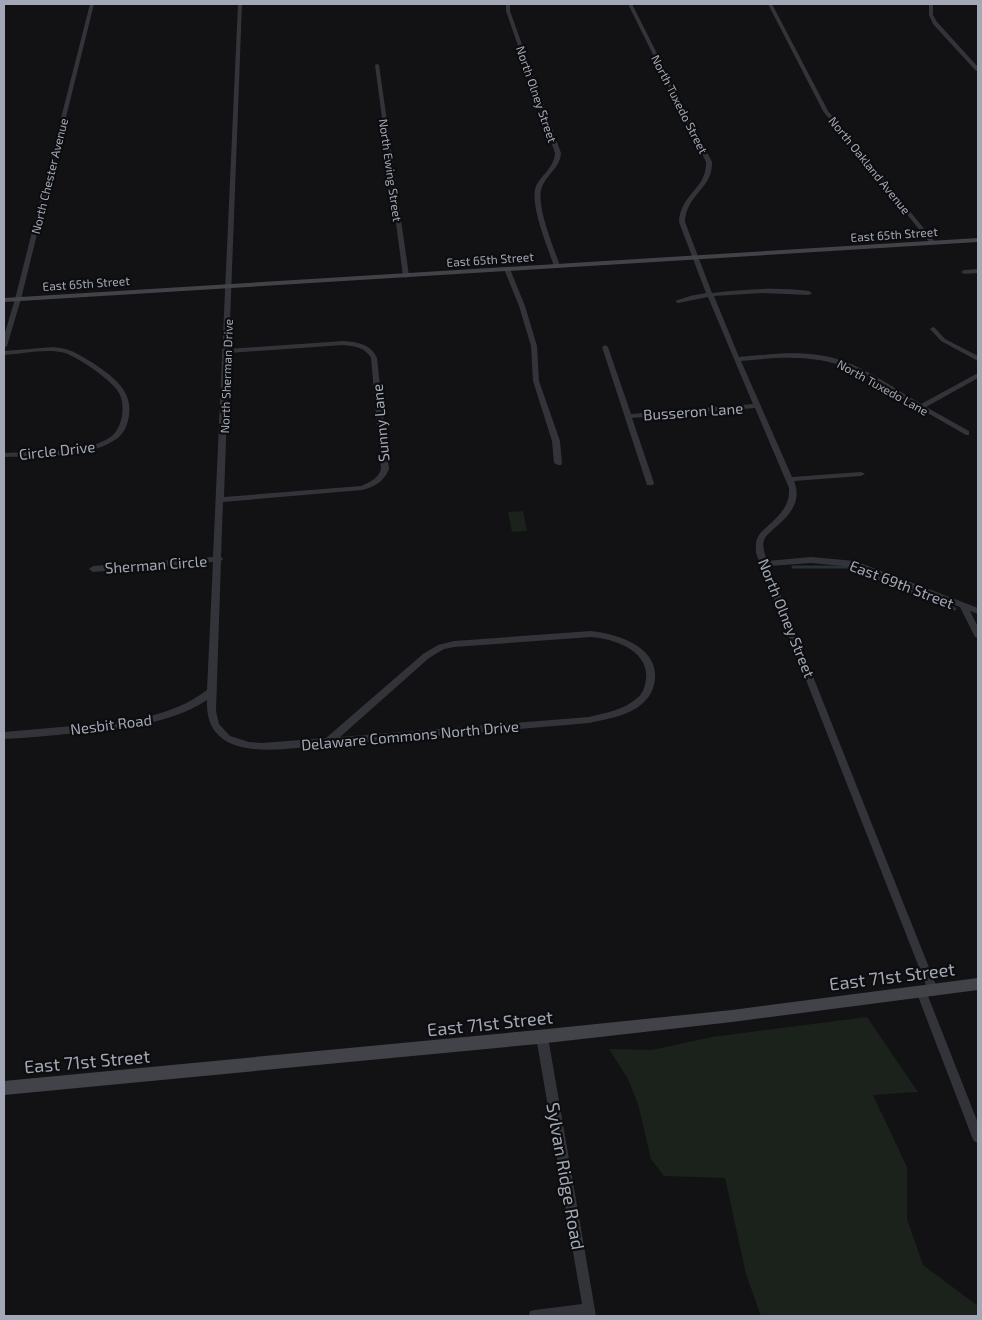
<svg xmlns="http://www.w3.org/2000/svg" width="982" height="1320" font-family="'Exo 2',sans-serif">
<style>
.green{fill:#1a221b}
.lines{fill:none;stroke-linecap:round;stroke-linejoin:round}
.stream{stroke:#273139;stroke-width:3}
.street{fill:#333439;fill-rule:evenodd}
.secondary{fill:#414349;fill-rule:evenodd}
.labels{text-anchor:middle;dominant-baseline:central;stroke-width:4.5;stroke-linejoin:round;paint-order:stroke}
.far-street-label{font-size:12px;fill:#a2a8b6;stroke:#0d0d0f}
.street-label{font-size:15px;fill:#a2a8b6;stroke:#0d0d0f}
.near-street-label{font-size:18px;fill:#a2a8b6;stroke:#0d0d0f}
</style>
<rect width="100%" height="100%" fill="#121214"/>
<g class="green">
<polygon points="523,511 527,531 512,532 508,512"/>
<polygon points="867,1017 918,1092 873,1095 907,1167 907,1219 923,1265 978,1306 978,1316 761,1316 746,1274 725,1178 664,1176 651,1159 638,1104 628,1079 609,1049 652,1050 712,1037"/>
</g>
<g class="lines">
<polyline class="stream" points="793,567 849,567 955,609"/>
<g class="street">
<polygon points="90,4 94,4 21,299 7,346 4,348 4,336 15,299"/>
<path d="M238,4h4l-13,345 114,-8c14,1 28,3 34,17l12,111c-5,13 -15,18 -27,21l-139,12 -2,55 2,2 -2,2 -5,150 3,13 11,12 19,6 13,1 64,-5 97,-84 15,-9 16,-4 137,-10c26,3 67,15 64,48 -1,9 -5,18 -12,24 -14,13 -36,16 -54,20l-258,22 -4,2 -3,-2c-42,4 -120,20 -117,-45 -39,25 -85,28 -130,33 -24,2 -49,5 -73,6v-7c27,-2 53,-5 80,-7 44,-4 88,-8 123,-35l6,-128 -120,10 -4,-3 4,-3 120,-9zM343,345c11,1 22,2 28,13l10,111c-3,10 -11,13 -20,17l-137,11 5,-144zM591,637c23,2 58,13 55,42 -1,8 -3,15 -10,20 -13,11 -31,14 -47,18l-249,20 89,-79 15,-9 10,-2z"/>
<path d="M506,4h4v7l51,142c-1,15 -14,21 -19,34 -7,17 12,61 18,79l-3,2 -3,-2c-6,-18 -25,-62 -18,-80 6,-12 18,-18 19,-33l-49,-142z"/>
<path d="M628,4h4l80,158c1,27 -26,32 -27,60l27,71c32,-4 65,-6 97,-2l3,2 -3,2 -47,-2 -48,3 25,61c35,-3 70,-8 104,4 26,9 54,29 78,43l57,-31v5l-52,29 43,24v4h-3l-113,-65c-38,-16 -72,-13 -112,-9l51,116 69,-5 4,2 -4,2 -67,5c8,19 -3,33 -17,45 -4,4 -9,7 -12,12 -4,7 0,16 2,23l44,-4 44,4 123,47v6l-8,-3 8,16v11l-3,-1 -15,-30 -106,-40 -43,-4 -42,3 169,424 -1,3 -4,2 -4,-2 -1,-3 -172,-437c0,-5 -1,-11 2,-16 2,-5 7,-8 11,-12 12,-11 21,-20 20,-37l-34,-80 -123,10 22,65 -1,2h-6l-45,-138 3,-2 3,2 23,67 122,-10 -45,-107 -30,6 -3,-2 15,-5 16,-3 -27,-71c1,-28 28,-33 27,-60z"/>
<polygon points="768,4 772,4 828,111 935,242 935,244 931,244 823,111"/>
<polygon points="929,4 933,4 933,15 937,22 978,67 978,71 976,71 933,24 929,15"/>
<polygon points="377,64 379,65 409,276 406,278 403,276 375,65"/>
<polygon points="507,267 510,269 525,306 537,346 539,381 560,441 562,463 561,465 558,465 554,463 552,441 533,381 531,346 519,306 504,269"/>
<polygon points="978,269 978,273 964,274 961,272 964,270"/>
<polygon points="933,327 935,328 945,339 978,356 978,361 941,341 930,329"/>
<path d="M42,348c8,-1 16,-1 23,1 10,2 19,9 28,14 19,13 40,27 36,53 -2,11 -6,20 -16,25 -28,18 -76,15 -109,16v-4c30,-2 80,1 105,-15 8,-5 11,-13 13,-22 1,-8 1,-15 -3,-23 -6,-12 -41,-36 -54,-40 -19,-5 -42,1 -61,2v-4z"/>
<polygon points="921,986 925,988 926,991 978,1123 978,1143 974,1141 972,1137 916,991 917,988"/>
<polygon points="542,1032 546,1033 548,1037 596,1316 529,1316 530,1311 535,1310 582,1304 536,1037 538,1033"/>
</g>
<g class="secondary">
<polygon points="978,238 978,242 4,302 4,298"/>
<polygon points="978,978 978,990 732,1022 538,1044 4,1095 4,1081 538,1030 732,1010"/>
</g>
</g>
<g class="labels">
<g class="far-street-label">
<text transform="translate(537 94) rotate(71)">North Olney Street</text>
<text transform="translate(680 104) rotate(63)">North Tuxedo Street</text>
<text transform="translate(870 165) rotate(51)">North Oakland Avenue</text>
<text transform="translate(391 170) rotate(82)">North Ewing Street</text>
<text transform="translate(49 176) rotate(-76)">North Chester Avenue</text>
<text transform="translate(894 234) rotate(-4)">East 65th Street</text>
<text transform="translate(490 259) rotate(-4)">East 65th Street</text>
<text transform="translate(86 283) rotate(-4)">East 65th Street</text>
<text transform="translate(226 376) rotate(-88)">North Sherman Drive</text>
<text transform="translate(883 387) rotate(29)">North Tuxedo Lane</text>
</g>
<g class="street-label">
<text transform="translate(693 411) rotate(-4)">Busseron Lane</text>
<text transform="translate(380 423) rotate(-95)">Sunny Lane</text>
<text transform="translate(57 450) rotate(-6)">Circle Drive</text>
<text transform="translate(156 564) rotate(-4)">Sherman Circle</text>
<text transform="translate(902 584) rotate(21)">East 69th Street</text>
<text transform="translate(787 618) rotate(68)">North Olney Street</text>
<text transform="translate(111 724) rotate(-7)">Nesbit Road</text>
<text transform="translate(410 735) rotate(-5)">Delaware Commons North Drive</text>
</g>
<g class="near-street-label">
<text transform="translate(892 976) rotate(-7)">East 71st Street</text>
<text transform="translate(490 1023) rotate(-6)">East 71st Street</text>
<text transform="translate(87 1061) rotate(-5)">East 71st Street</text>
<text transform="translate(566 1176) rotate(80)">Sylvan Ridge Road</text>
</g>
</g>
<rect width="982" height="1320" fill="none" stroke="#a2a8b6" stroke-width="10"/>
</svg>
